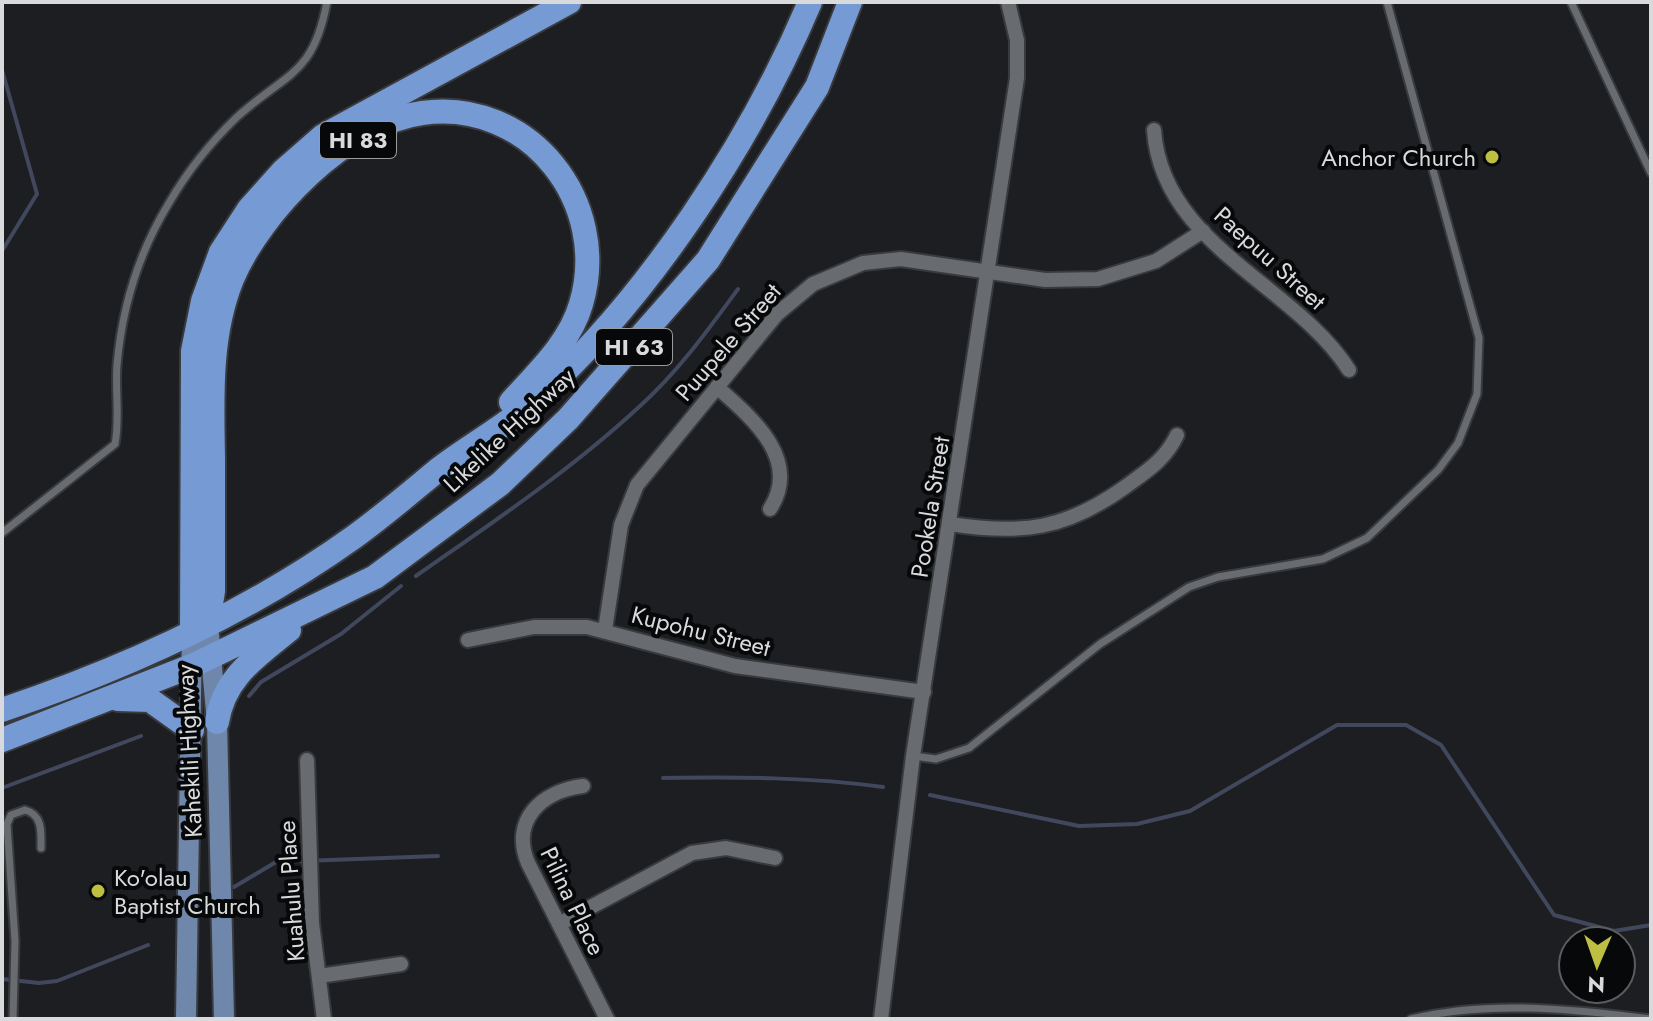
<svg xmlns="http://www.w3.org/2000/svg" width="1653" height="1021" font-family="Jost,sans-serif">
<style>
.lines{fill:none;stroke-linecap:round;stroke-linejoin:round}
.stream{stroke:#41485d;stroke-width:4}
.lane-casing{stroke:#393a3d;stroke-width:11}
.street-casing{stroke:#393a3d;stroke-width:18}
.primary-casing{stroke:#393a3d;stroke-width:24}
.highway-casing{stroke:#393a3d;stroke-width:28}
.lane{stroke:#686b6f;stroke-width:7}
.street{stroke:#686b6f;stroke-width:14}
.primary{stroke:#7087ac;stroke-width:20}
.highway{stroke:#769ad4;stroke-width:24}
.poi-dot{fill:#bdbf43;stroke:#070809;stroke-width:3}
.labels{text-anchor:middle;dominant-baseline:central;stroke-width:8;stroke-linejoin:round;paint-order:stroke}
.shield{fill:#070809;stroke:#9a9b9d;stroke-width:2}
.shield-label{font-size:22px;font-weight:bold;fill:#d9dadc}
.poi-label{font-size:24px;fill:#d9dadc;stroke:#070809;text-anchor:end}
.street-label{font-size:24px;fill:#d9dadc;stroke:#070809}
</style>
<rect width="100%" height="100%" fill="#1c1e21"/>
<g class="lines">
<g class="stream">
<polyline points="2,70 37,194 2,251"/>
<path d="M416,576c77,-54 155,-106 224,-170 38,-34 68,-76 98,-117"/>
<polyline points="249,696 261,682 341,634 401,586"/>
<path d="M663,778c74,-1 147,-1 220,9"/>
<polyline points="2,788 141,736"/>
<polyline points="930,795 1079,826 1137,824 1190,811 1337,725 1406,725 1441,745 1554,915 1614,931 1651,925"/>
<polyline points="234,887 276,862 438,856"/>
<polyline points="2,979 39,983 57,981 148,945"/>
</g>
<g class="lane-casing">
<g id="lane">
<polyline points="1571,2 1651,173"/>
<path d="M2,533l113,-89c5,-25 0,-54 2,-79 5,-57 22,-113 52,-162 18,-31 42,-61 68,-86 50,-45 76,-41 90,-115"/>
<polyline points="913,756 936,759 969,748 1100,644 1189,587 1218,577 1323,559 1367,538 1438,470 1458,443 1477,394 1479,338 1387,2"/>
<path d="M13,1019l2,-78 -8,-117 4,-9 14,-5c18,5 16,22 16,38"/>
<path d="M1411,1019c76,-19 163,-10 240,0"/>
</g>
</g>
<g class="street-casing">
<g id="street">
<path d="M1154,130c8,115 140,154 195,240"/>
<path d="M717,387c34,30 85,72 53,122"/>
<path d="M950,524c71,11 115,6 175,-37 22,-16 40,-27 52,-52"/>
<polyline points="605,630 621,525 637,485 777,314 813,284 863,263 901,259 1045,280 1098,279 1156,261 1203,231"/>
<polyline points="468,640 534,627 587,627 735,666 924,692"/>
<polyline points="307,760 312,923 324,1019"/>
<path d="M583,786c-41,5 -73,34 -55,77l79,156"/>
<polyline points="559,924 692,853 726,848 775,858"/>
<polyline points="319,976 401,964"/>
<polyline points="881,1019 913,756 1017,78 1017,40 1008,2"/>
</g>
</g>
<g class="primary-casing">
<g id="primary">
<polyline points="208,624 217,722 224,1019"/>
<polyline points="186,1019 192,631"/>
</g>
</g>
<g class="highway-casing">
<g id="highway">
<path d="M208,624l5,-33c0,-44 0,-89 0,-133 -1,-60 -4,-122 19,-179 29,-68 114,-156 190,-166 108,-15 189,90 159,191 -11,39 -44,69 -70,98"/>
<polyline points="192,631 193,351 203,301 221,252 249,209 283,171 323,136 569,2"/>
<polyline points="118,699 150,700 192,730"/>
<path d="M2,710c122,-41 247,-98 352,-173 29,-21 57,-45 85,-68 30,-23 65,-42 94,-67 114,-102 218,-260 277,-400"/>
<path d="M217,722c7,-45 39,-65 72,-92"/>
<polyline points="2,740 194,665 375,577 500,484 568,419 708,260 817,87 850,2"/>
</g>
</g>
<use href="#lane" class="lane"/>
<use href="#street" class="street"/>
<use href="#primary" class="primary"/>
<use href="#highway" class="highway"/>
</g>
<g class="poi-dot">
<circle cx="1492" cy="157" r="8"/>
<circle cx="98" cy="891" r="8"/>
</g>
<g class="labels">
<g class="shield">
<rect x="320" y="122" width="76" height="36" rx="6"/>
<rect x="596" y="329" width="76" height="36" rx="6"/>
</g>
<g class="shield-label">
<text x="358" y="140">HI 83</text>
<text x="634" y="347">HI 63</text>
</g>
<g class="poi-label">
<text x="1476" y="157">Anchor Church</text>
<text x="114" y="877" text-anchor="start">Ko'olau<tspan x="114" dy="28">Baptist Church</tspan></text>
</g>
<g class="street-label">
<text transform="translate(1270 258) rotate(42)">Paepuu Street</text>
<text transform="translate(728 342) rotate(-49)">Puupele Street</text>
<text transform="translate(509 430) rotate(-43)">Likelike Highway</text>
<text transform="translate(930 507) rotate(-81)">Pookela Street</text>
<text transform="translate(701 631) rotate(14)">Kupohu Street</text>
<text transform="translate(189 751) rotate(-93)">Kahekili Highway</text>
<text transform="translate(291 891) rotate(-94)">Kuahulu Place</text>
<text transform="translate(573 901) rotate(64)">Pilina Place</text>
</g>
</g>
<rect width="1653" height="1021" fill="none" stroke="#d9dadc" stroke-width="8"/>
<g transform="translate(1597 965) rotate(182)"><circle r="38" fill="#070809" stroke="#5b5c5d" stroke-width="2"/>
<path d="M0-6L14 30L0 20L-14 30Z" fill="#bdbf43"/>
<text y="-12" font-size="22" font-weight="bold" text-anchor="middle" fill="#d9dadc">N</text>
</g>
</svg>
